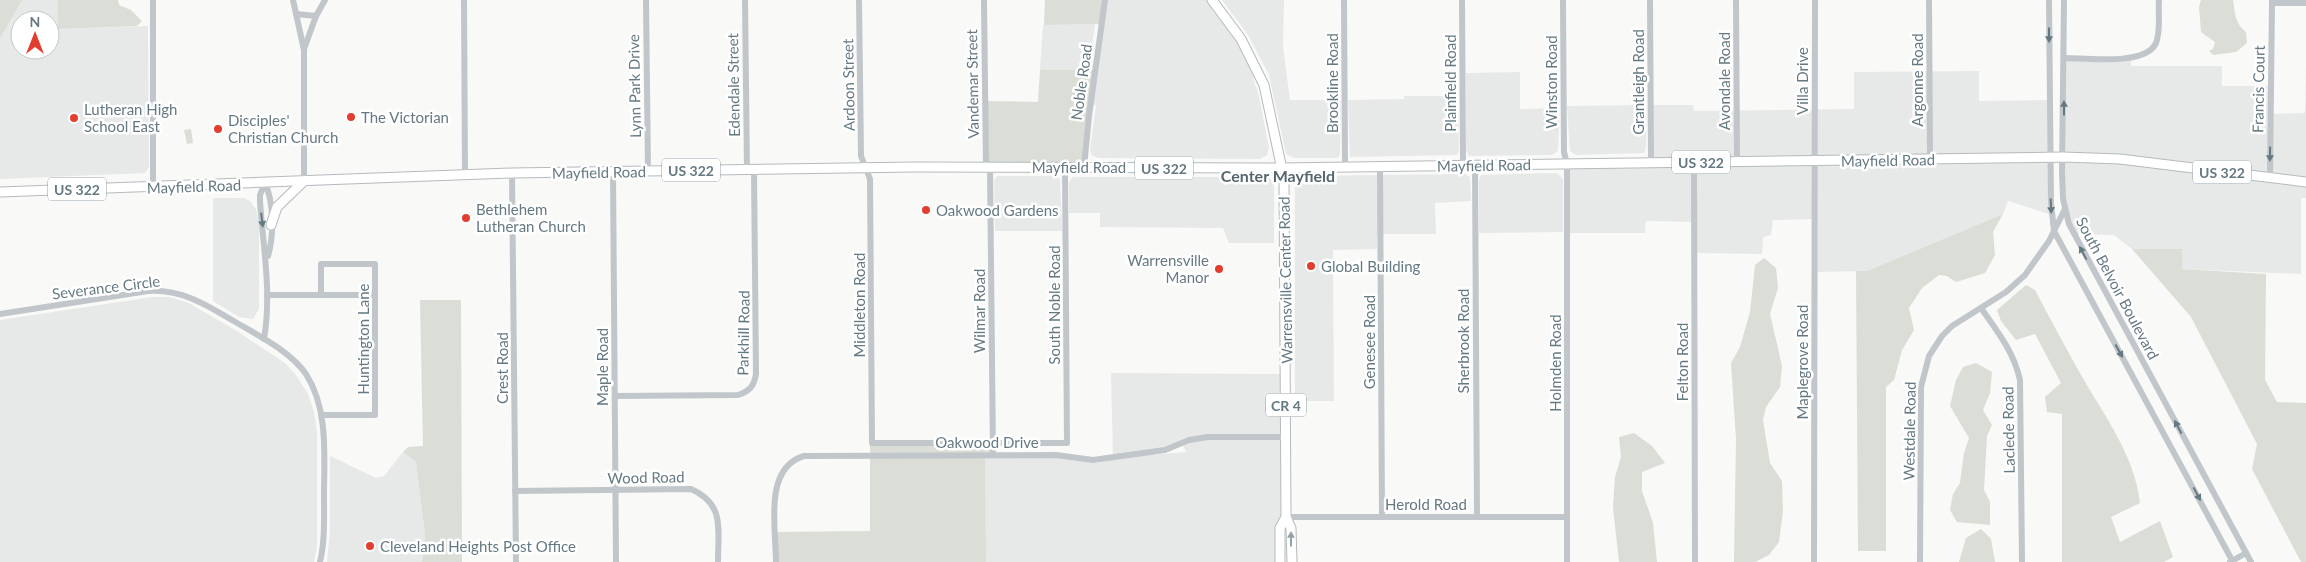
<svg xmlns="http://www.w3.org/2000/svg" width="2306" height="562" font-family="Lato,sans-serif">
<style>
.built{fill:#e7e9e8;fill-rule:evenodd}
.green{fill:#daded6}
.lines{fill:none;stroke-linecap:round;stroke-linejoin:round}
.major-casing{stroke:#b4babd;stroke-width:11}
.minor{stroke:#c0c6c9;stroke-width:6}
.major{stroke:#fff;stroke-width:9}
.oneway{fill:#657982}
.oneway2{fill:#93a1a8}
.poi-dot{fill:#e23e2f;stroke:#fff;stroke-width:2}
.labels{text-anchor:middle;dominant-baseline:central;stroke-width:5;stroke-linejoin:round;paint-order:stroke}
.shield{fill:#fff;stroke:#93a1a8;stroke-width:1}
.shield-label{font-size:14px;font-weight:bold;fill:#657982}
.street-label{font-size:15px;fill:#657982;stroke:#fff}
.poi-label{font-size:15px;fill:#657982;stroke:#fff;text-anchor:start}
.neighbourhood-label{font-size:16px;font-weight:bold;fill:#56666d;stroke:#fff}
</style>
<rect width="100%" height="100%" fill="#f9f9f7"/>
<g class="built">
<path d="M0,0h58v29l90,-3 1,141 -4,6 -145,6zM20,20h30v30h-30z"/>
<polygon points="1105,0 1212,0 1260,75 1253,78 1259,96 1269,148 1267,155 1260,159 1098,158 1092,155 1090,150 1096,105 1090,105"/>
<polygon points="1222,0 1284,0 1283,47 1290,100 1341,100 1340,154 1338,158 1294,158 1286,154 1269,75 1248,35"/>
<polygon points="1095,24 1089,71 1040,70 1043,25"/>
<polygon points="2064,58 2131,59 2131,66 2222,66 2222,86 2270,86 2271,114 2305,113 2306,60 2306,198 2301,198 2301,274 2182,269 2181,249 2132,249 2114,235 2074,234 2065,209"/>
<polygon points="1979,71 1979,101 2050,100 2052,215 2008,201 2003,214 1867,271 1815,272 1814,219 1773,220 1771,235 1763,237 1762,254 1695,253 1694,222 1646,221 1645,233 1567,233 1567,164 1651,163 1651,105 1693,105 1694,111 1854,109 1854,72"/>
<polygon points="1520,72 1520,109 1560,108 1558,151 1552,155 1469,156 1466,150 1466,73"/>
<polygon points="1404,96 1458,96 1459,151 1457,155 1350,157 1348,100 1404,99"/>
<polygon points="1647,105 1646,148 1644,153 1576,155 1570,151 1567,106"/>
<polygon points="1557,173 1563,179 1563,232 1479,233 1479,180 1481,175"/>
<polygon points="1464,174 1470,177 1471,201 1435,203 1436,234 1377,234 1377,249 1333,250 1334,401 1295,401 1295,179 1301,176"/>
<polygon points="997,176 1055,176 1060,179 1062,231 995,231 994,180"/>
<polygon points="1073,177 1269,177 1274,183 1274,243 1229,243 1223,228 1100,227 1100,213 1069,213 1069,182"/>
<polygon points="213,198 244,198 250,201 256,209 259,223 259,309 253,319 239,317 213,301"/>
<polygon points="152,297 169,297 187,302 237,331 285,363 296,375 308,394 314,412 317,432 317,548 314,562 0,562 0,320"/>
<polygon points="1111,373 1286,374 1280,562 986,562 985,456 1062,458 1096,463 1138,456 1186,452 1182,443 1171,448 1113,458"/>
<polygon points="403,452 416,462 425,535 422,562 327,562 330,531 330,456 376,478 384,476"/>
</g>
<g class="green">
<polygon points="0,0 22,0 0,38"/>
<polygon points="58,0 118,0 119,5 131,10 142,21 137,26 58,29"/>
<polygon points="1045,0 1105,0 1102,24 1044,25"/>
<path d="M2201,0h32c2,13 2,24 13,32l1,11 -11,9 -23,3 -4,-4 4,-2 2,-7 -14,-10 -2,-25z"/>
<polygon points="1040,70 1095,70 1084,167 986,167 985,101 1038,102"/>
<polygon points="191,129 193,143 187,144 184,130"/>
<polygon points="2003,214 1993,232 1995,255 1985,273 1956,282 1947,276 1939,275 1922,288 1909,308 1914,330 1902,350 1894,380 1886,387 1886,551 1858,551 1856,271 1867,271"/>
<polygon points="2132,249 2182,249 2182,269 2266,274 2265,380 2277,402 2306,403 2306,562 2301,562 2252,469 2257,444 2191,317"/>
<polygon points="1764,258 1776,268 1778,288 1770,314 1782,366 1780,387 1766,407 1763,420 1770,463 1782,481 1783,511 1779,542 1769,555 1755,562 1734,562 1736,439 1731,363 1740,347 1750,312 1755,265"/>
<path d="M2026,285l9,5c15,28 30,57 46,85 23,40 54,81 59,128l-29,14 9,25 40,-21 13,36 -9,5h-102v-148l-15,-2 -2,-15 16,-14 -26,-49 -19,6 -15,-19 -4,-11z"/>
<polygon points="420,300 461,300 462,562 422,562 425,535 416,462 403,452 408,447 423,446"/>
<polygon points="1976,363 1992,372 1990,393 1983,410 1992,425 1987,436 1984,490 1990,502 1990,525 1957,522 1950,510 1953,494 1960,483 1964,453 1969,438 1950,406 1956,380 1963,367"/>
<polygon points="1634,433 1652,446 1665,463 1642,472 1642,491 1653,523 1657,562 1619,562 1613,507 1615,477 1621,457 1619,437"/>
<polygon points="870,440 992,443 993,455 985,455 986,562 774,562 774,532 870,531"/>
<polygon points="1981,529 1991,539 1995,562 1959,562 1966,538"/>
</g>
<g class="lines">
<g class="major-casing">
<g id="major">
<polyline points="1212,0 1241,39 1264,85 1284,179 1286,517 1280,528 1280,562"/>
<polyline points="0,192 512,173 913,167 1281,168 2063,157 2120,159 2306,182"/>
<polyline points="271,225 277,207 303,182"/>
<polyline points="1286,517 1291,528 1292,562"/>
</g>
</g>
<g class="minor">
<polyline points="153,0 153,187"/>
<polyline points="293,0 304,50 304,182"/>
<polyline points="464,0 465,174"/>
<polyline points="646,0 648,171"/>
<polyline points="745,0 747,170"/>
<polyline points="859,0 861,156 870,179 872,443 1067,443 1065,167"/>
<polyline points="984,0 986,167"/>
<polyline points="1344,0 1345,167"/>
<polyline points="1462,0 1463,165"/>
<polyline points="1563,0 1564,152 1567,164 1567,562"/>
<polyline points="1650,0 1651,163"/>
<polyline points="1736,0 1737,162"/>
<polyline points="1929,0 1930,159"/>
<polyline points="2049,0 2051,203 2054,231 2233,562"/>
<polyline points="2064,0 2062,171 2063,199 2069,224 2251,562"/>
<polyline points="2272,3 2306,3"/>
<polyline points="296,14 316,16"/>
<polyline points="304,49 316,16 325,0"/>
<path d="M2064,58c22,0 82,8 92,-15 5,-12 2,-31 3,-43"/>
<polyline points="1694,162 1695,562"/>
<polyline points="1475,165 1477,517"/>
<polyline points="1380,166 1382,517"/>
<polyline points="990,167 993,455"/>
<polyline points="1084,167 1089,116 1105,0"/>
<polyline points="613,172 616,562"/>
<polyline points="512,173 516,562"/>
<polyline points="2270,177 2272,0"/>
<path d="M265,183c9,19 9,53 3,73"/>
<polyline points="267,295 375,295"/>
<polyline points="321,295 321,264 375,264 375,415 321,415"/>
<path d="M1981,308c16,23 33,44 39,72l2,182"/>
<path d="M0,314l148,-23c33,-2 57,13 84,29 25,15 57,30 74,54 23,36 18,83 18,123 0,22 1,44 -4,65"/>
<path d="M264,339c8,-46 -1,-92 -4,-138v-6l5,-12"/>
<path d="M615,396l123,-1c12,-4 16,-9 18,-21l-2,-204"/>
<path d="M515,491l176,-2c34,15 27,40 27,73"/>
<polyline points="1286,517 1567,517"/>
<path d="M776,562c0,-33 -13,-94 28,-106l252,-1 37,5 72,-10 24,-10 19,-3h78"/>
<polyline points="1814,562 1815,0"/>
<polyline points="1920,562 1921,387 1929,356 1942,336 1952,326 2006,292 2025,275 2049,241 2065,209"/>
<polyline points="2230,562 2246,553"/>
</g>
<use href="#major" class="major"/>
</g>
<defs><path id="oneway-solid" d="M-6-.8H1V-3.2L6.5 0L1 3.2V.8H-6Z" transform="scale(1.25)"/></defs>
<g class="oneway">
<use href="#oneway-solid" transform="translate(2049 35) rotate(90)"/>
<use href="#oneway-solid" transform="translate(2064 108) rotate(-90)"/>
<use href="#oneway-solid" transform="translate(2270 154) rotate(91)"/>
<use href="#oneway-solid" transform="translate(2051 206) rotate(88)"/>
<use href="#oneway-solid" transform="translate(262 220) rotate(83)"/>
<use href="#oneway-solid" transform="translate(2083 253) rotate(-118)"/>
<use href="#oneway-solid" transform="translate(2119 351) rotate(61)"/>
<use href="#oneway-solid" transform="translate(2178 427) rotate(-118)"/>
<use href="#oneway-solid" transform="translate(2197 494) rotate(62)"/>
</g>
<use class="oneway2" href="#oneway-solid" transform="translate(1291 539) rotate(-90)"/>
<g class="poi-dot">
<circle cx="351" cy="117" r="5"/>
<circle cx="74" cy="118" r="5"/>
<circle cx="218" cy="129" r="5"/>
<circle cx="926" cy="210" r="5"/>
<circle cx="466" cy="218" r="5"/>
<circle cx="1311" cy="266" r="5"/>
<circle cx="1219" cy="269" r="5"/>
<circle cx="370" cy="546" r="5"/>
</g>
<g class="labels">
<g class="shield">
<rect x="1672" y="150.5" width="58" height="23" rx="4"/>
<rect x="1135" y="156.5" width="58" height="23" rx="4"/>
<rect x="662" y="158.5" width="58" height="23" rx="4"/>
<rect x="2193" y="160.5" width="58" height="23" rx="4"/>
<rect x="48" y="177.5" width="58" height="23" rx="4"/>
<rect x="1266" y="393.5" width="40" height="23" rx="4"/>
</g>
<g class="shield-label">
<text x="1701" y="162">US 322</text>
<text x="1164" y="168">US 322</text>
<text x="691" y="170">US 322</text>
<text x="2222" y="172">US 322</text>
<text x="77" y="189">US 322</text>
<text x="1286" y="405">CR 4</text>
</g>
<g class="street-label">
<text transform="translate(1917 80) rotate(-90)">Argonne Road</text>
<text transform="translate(1724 81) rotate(-90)">Avondale Road</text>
<text transform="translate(1802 81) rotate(-90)">Villa Drive</text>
<text transform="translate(1081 82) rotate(-82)">Noble Road</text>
<text transform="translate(1551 82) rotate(-90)">Winston Road</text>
<text transform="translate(1638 82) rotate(-90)">Grantleigh Road</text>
<text transform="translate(1332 83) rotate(-90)">Brookline Road</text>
<text transform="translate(1450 83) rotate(-90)">Plainfield Road</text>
<text transform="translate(972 84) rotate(-91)">Vandemar Street</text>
<text transform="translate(733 85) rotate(-91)">Edendale Street</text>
<text transform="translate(848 85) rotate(-91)">Ardoon Street</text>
<text transform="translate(634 86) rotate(-91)">Lynn Park Drive</text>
<text transform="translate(2258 89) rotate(-89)">Francis Court</text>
<text transform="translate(1888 160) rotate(-1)">Mayfield Road</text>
<text transform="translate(1484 165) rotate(-1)">Mayfield Road</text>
<text x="1079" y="167">Mayfield Road</text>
<text transform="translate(599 172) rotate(-1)">Mayfield Road</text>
<text transform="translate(194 186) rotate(-2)">Mayfield Road</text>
<text transform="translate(1285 280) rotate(-91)">Warrensville Center Road</text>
<text transform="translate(106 287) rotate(-7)">Severance Circle</text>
<text transform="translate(2118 288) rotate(62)">South Belvoir Boulevard</text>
<text transform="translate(859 305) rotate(-90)">Middleton Road</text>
<text transform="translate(1054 305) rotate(-90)">South Noble Road</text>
<text transform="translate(979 311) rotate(-90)">Wilmar Road</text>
<text transform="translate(743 333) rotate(-89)">Parkhill Road</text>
<text transform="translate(363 339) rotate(-90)">Huntington Lane</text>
<text transform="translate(1463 341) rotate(-90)">Sherbrook Road</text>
<text transform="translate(1369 342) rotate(-90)">Genesee Road</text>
<text transform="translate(1682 362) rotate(-90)">Felton Road</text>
<text transform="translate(1802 362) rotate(-90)">Maplegrove Road</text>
<text transform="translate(1555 363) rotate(-90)">Holmden Road</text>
<text transform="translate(602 367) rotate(-90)">Maple Road</text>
<text transform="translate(502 368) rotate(-90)">Crest Road</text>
<text transform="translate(2008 430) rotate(-91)">Laclede Road</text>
<text transform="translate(1909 431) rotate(-89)">Westdale Road</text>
<text x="987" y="442">Oakwood Drive</text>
<text transform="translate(646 477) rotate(-1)">Wood Road</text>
<text x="1426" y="504">Herold Road</text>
</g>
<g class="poi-label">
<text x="84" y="109">Lutheran High<tspan x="84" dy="17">School East</tspan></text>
<text x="361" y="117">The Victorian</text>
<text x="228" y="120">Disciples'<tspan x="228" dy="17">Christian Church</tspan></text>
<text x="476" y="209">Bethlehem<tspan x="476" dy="17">Lutheran Church</tspan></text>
<text x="936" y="210">Oakwood Gardens</text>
<text x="1209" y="260" text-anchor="end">Warrensville<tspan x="1209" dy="17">Manor</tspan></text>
<text x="1321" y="266">Global Building</text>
<text x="380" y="546">Cleveland Heights Post Office</text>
</g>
<g class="neighbourhood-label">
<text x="1278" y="175">Center Mayfield</text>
</g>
</g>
<g transform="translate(35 35)"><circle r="24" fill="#ffffff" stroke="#c1c9cd"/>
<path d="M0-4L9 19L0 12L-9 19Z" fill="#e23e2f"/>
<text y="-8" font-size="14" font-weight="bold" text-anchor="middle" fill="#657982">N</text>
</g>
</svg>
